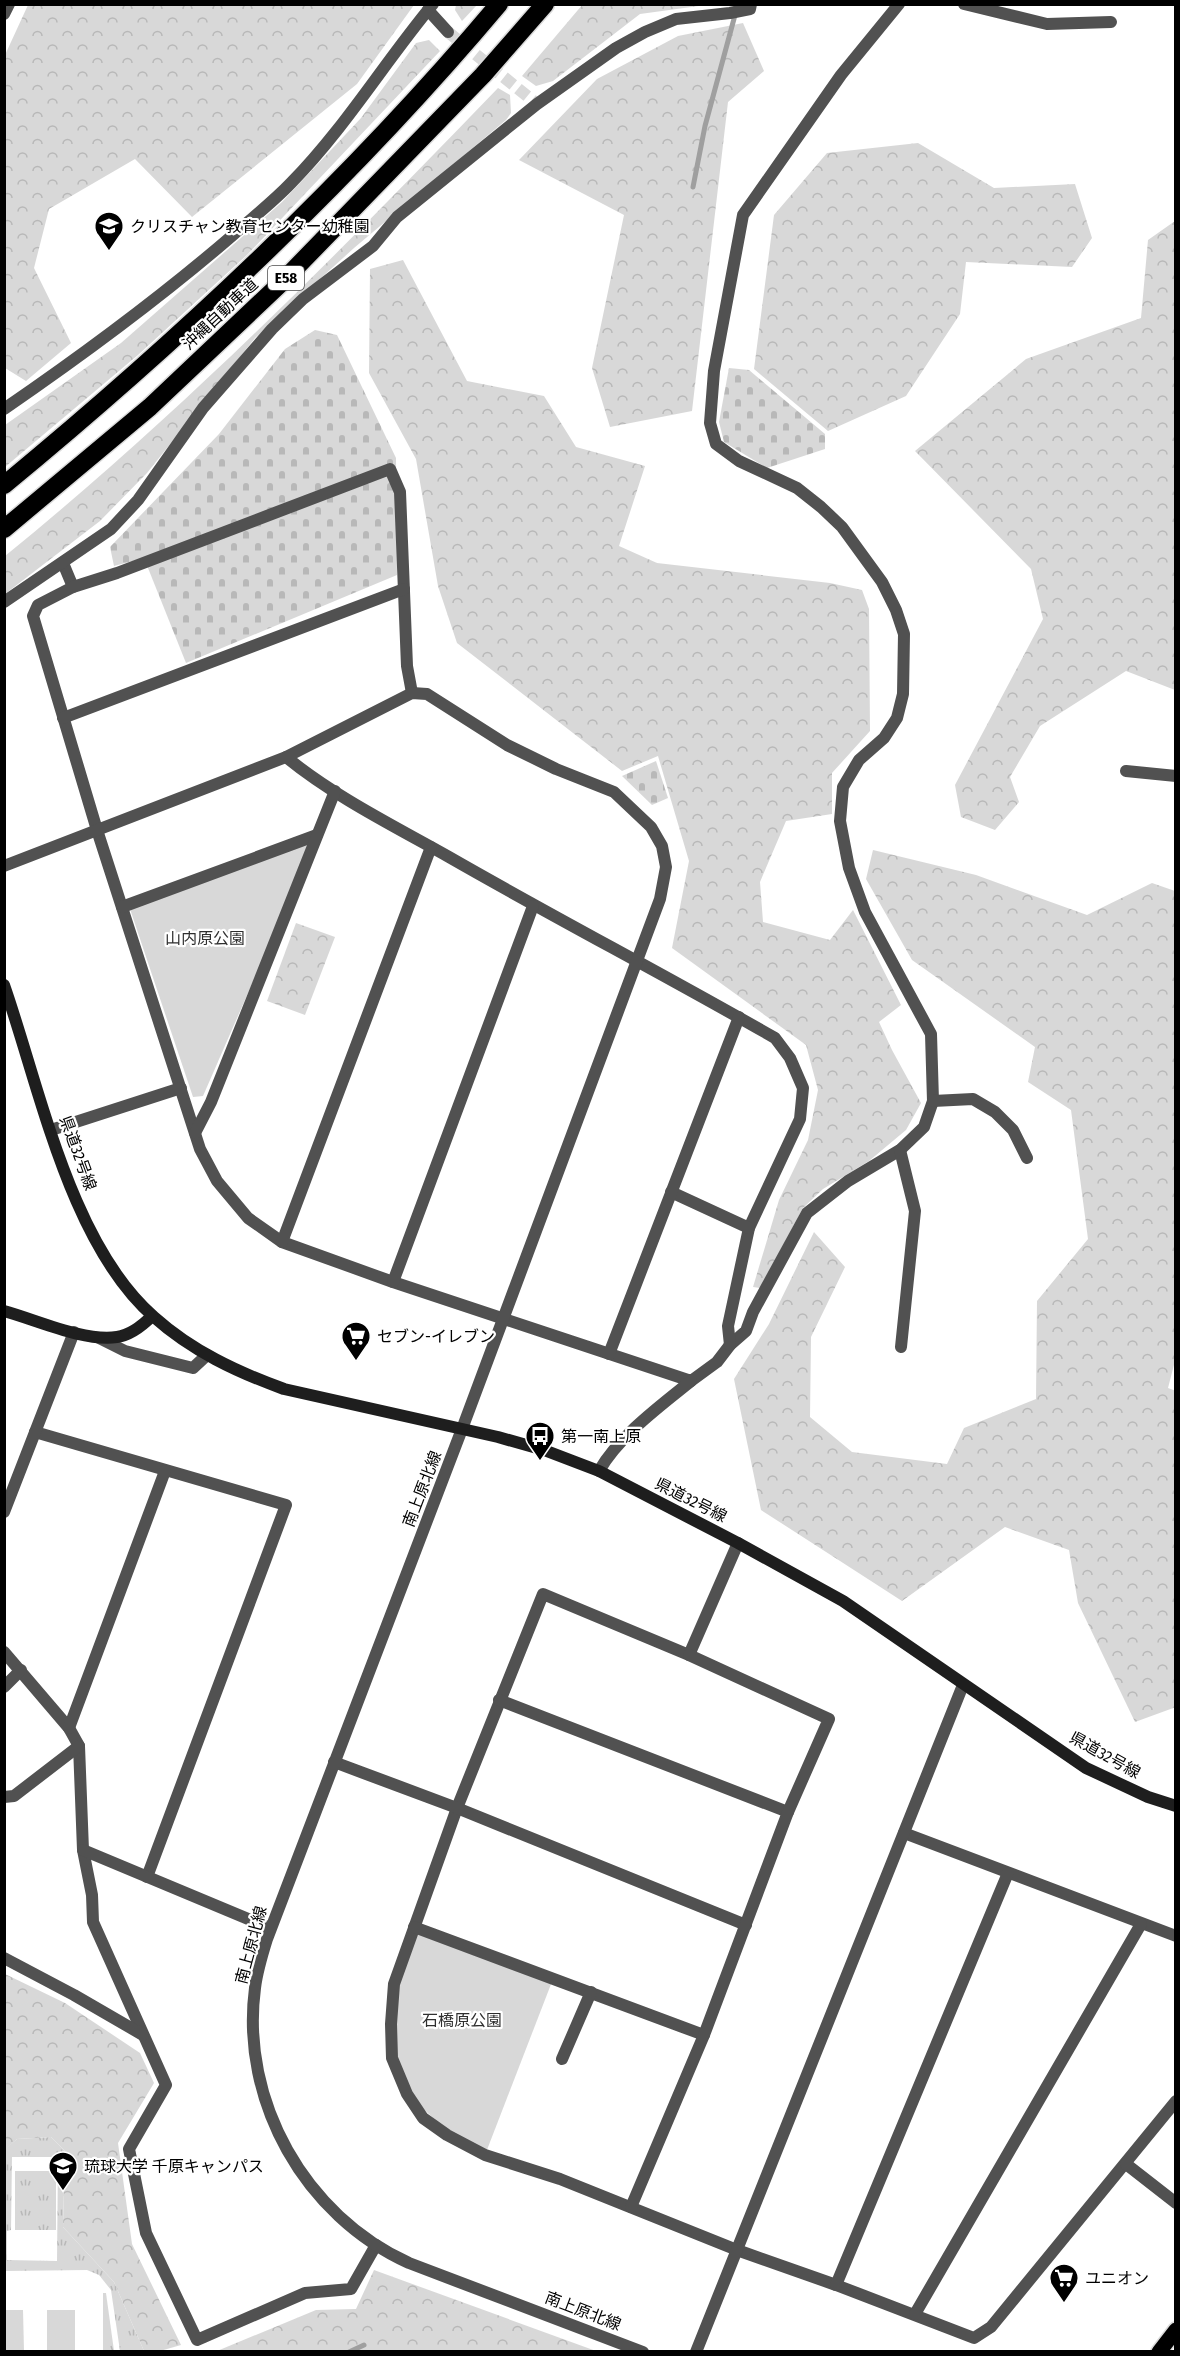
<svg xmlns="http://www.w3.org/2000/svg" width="1180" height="2356" font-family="'Fira Sans Condensed','Noto Sans JP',sans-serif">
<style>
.grass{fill:url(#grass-tufts);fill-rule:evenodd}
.forest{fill:url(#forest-crowns)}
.cemetery{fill:url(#cemetery-stones)}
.park{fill:#d8d8d8}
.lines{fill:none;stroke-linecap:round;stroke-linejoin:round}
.stream{stroke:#9f9f9f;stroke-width:5}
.minor-tunnel{stroke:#d9d9d9;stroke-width:12;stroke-dasharray:12 6;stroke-linecap:butt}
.primary-casing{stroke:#dbdbdb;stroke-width:18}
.motorway-casing{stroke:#dbdbdb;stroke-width:21}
.minor{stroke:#515151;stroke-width:12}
.tertiary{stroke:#515151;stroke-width:12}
.secondary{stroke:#1e1e1e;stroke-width:12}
.primary{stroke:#000;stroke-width:15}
.motorway{stroke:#000;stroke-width:18}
.labels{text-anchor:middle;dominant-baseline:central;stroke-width:4.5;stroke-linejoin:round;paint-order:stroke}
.shield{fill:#fff;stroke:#4c4c4c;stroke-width:1.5}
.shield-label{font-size:15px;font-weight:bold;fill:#000}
.poi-label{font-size:16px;fill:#000;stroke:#fff;text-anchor:start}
.street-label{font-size:16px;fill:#000;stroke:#fff}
.park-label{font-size:16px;fill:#2f2f2f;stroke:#fff}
</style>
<defs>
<pattern id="grass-tufts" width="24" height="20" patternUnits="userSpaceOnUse" patternTransform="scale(1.5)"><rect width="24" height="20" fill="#d8d8d8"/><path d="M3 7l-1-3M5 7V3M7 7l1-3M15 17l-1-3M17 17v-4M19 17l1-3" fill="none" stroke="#b8b8b8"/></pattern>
<pattern id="forest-crowns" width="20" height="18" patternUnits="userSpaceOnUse" patternTransform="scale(1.5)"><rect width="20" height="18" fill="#d8d8d8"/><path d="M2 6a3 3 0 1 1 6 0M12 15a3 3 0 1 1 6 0" fill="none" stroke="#b8b8b8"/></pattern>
<pattern id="cemetery-stones" width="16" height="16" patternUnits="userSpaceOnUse" patternTransform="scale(1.5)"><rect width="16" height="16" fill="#d8d8d8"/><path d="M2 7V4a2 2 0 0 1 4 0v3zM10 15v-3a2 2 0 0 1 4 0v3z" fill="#b8b8b8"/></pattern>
</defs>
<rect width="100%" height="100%" fill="#fff"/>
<g class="grass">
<path d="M51,2137l14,14 -2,76 51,55 30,69h-24l-9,-61 -12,-15 -12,-5 -82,1 -1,-121 13,-11zM12,2157h46l-1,104 -50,-1v-29l4,-1z"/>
<rect x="15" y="2171" width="41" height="59"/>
<polygon points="103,2293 106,2293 114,2351 103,2351"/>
</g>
<g class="forest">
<polygon points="583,4 706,4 706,5 640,14 553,81 536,86 522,76"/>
<polygon points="28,5 28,4 414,5 357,84 192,217 135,159 49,209 34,268 71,343 26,381 5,368 5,55"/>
<polygon points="456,5 456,4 477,5 462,21 455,10"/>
<polygon points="743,23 764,71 728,102 692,411 610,427 592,368 624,215 519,160 597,79 678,36"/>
<polygon points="429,40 440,51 248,254 138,355 5,467 5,425 121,343 282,202 361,118 416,43"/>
<path d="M498,88l12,7 1,18 -5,7 -152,128 -99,90 -108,135 -47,48 -95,73v-38c176,-143 336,-305 493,-468z"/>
<polygon points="918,143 994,188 1075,184 1092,238 1072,267 966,262 960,314 906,396 828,431 754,369 774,215 827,153"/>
<polygon points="1175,221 1175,690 1126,671 1040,726 1010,777 1019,802 995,830 961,817 955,785 1043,619 1031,569 915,451 1026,359 1141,318 1148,240"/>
<polygon points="403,260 467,381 544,396 576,447 645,466 619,546 657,563 830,583 862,590 869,609 870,731 832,773 832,814 786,821 760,882 763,922 830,940 853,910 901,1005 879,1022 892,1050 921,1103 906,1130 869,1161 823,1189 803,1208 760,1288 753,1287 779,1200 808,1140 818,1090 806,1045 672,948 689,861 658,756 622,771 457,643 438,586 416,459 369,373 370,269"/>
<polygon points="873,850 976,875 1087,915 1152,883 1175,891 1176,1357 1168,1388 1176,1391 1176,1707 1135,1722 1078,1603 1069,1550 1005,1527 902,1601 761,1510 734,1379 769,1324 814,1232 845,1267 811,1337 810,1417 852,1452 947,1464 964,1428 1036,1399 1037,1301 1088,1239 1071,1110 1028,1082 1035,1047 912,960 866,879"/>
<polygon points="296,923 335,937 305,1015 267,1001"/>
<polygon points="5,1974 65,2003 140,2053 154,2083 118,2143 132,2244 181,2345 160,2351 144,2351 114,2282 63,2227 65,2151 51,2137 17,2139 5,2150"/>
<polygon points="374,2270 596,2351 217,2351 316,2310 356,2309"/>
</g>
<g class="cemetery">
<polygon points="315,330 337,335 396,458 397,575 186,663 144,558 114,566 110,547 219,434 285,349"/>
<polygon points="729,368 749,370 825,434 825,449 767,468 724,442 719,422"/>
<polygon points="656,761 668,798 652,805 622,776"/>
</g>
<g class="park">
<polygon points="317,835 203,1096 193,1097 128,903"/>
<polygon points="414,1927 553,1979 485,2155 443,2127 407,2094 392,2058 394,1984"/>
<polygon points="5,2310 23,2310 24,2351 5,2351"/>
<rect x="47" y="2310" width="28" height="41"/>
</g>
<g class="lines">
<g class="stream">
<polyline points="693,187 705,126 738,4"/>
<polyline points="349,2352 364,2345"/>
</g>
<polyline class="minor-tunnel" points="448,32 537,104"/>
<g class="primary-casing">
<polyline id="primary" points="1159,2352 1176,2330"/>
</g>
<g class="motorway-casing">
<g id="motorway">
<path d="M4,485c177,-146 347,-305 495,-481"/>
<polyline points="4,529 150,407 279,285 483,75 545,4"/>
</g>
</g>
<g class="minor">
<polyline points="964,4 1047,24 1111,22"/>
<polyline points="428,10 448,32"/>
<polyline points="4,14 9,4"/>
<path d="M4,409c80,-55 156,-111 229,-174 19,-17 40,-33 58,-52 54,-55 93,-120 142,-179"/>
<polyline points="63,563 73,587"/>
<polyline points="4,602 111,529 138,500 203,408 272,329 303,299 373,246 397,217 537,104 616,48 645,32 676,19 730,13 750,9 751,4"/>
<polyline points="412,693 407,666 400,492 390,469 117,573 73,587 38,605 33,616 97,830 200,1149 217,1181 248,1218 282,1242 393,1282 691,1381 717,1362 730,1345 746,1331 753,1312 807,1213 848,1181 900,1150 924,1127 933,1101 931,1034 865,912 849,868 840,821 843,787 859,760 884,738 897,718 903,694 904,634 896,610 882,582 842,527 821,507 797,488 739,461 716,444 710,423 714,371 743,215 841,75 899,4"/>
<polyline points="63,718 404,589"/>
<path d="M286,757c49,40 108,69 163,100 108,62 218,119 326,181l15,20 13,30 -3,31 -51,109 -21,98 2,19"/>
<polyline points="1126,771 1176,776"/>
<polyline points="4,866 286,757 412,693 427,694 507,745 556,769 614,792 651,827 662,846 666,867 660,899 462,1429"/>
<polyline points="122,907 317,835"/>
<polyline points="933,1101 973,1099 995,1112 1013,1130 1027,1158"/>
<polyline points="51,1130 181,1088"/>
<polyline points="195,1133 211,1102 335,791"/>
<polyline points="900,1150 915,1211 901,1347"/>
<polyline points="671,1192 749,1228"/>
<polyline points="282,1242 431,847"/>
<polyline points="393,1282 533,906"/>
<polyline points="99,1338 125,1351 193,1368 207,1355"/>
<polyline points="609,1354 739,1017"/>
<polyline points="35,1432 286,1505 147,1877"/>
<path d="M599,1471c20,-35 61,-65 92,-90"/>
<polyline points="4,1512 74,1332"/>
<polyline points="738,1543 689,1655 543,1594 457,1808 394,1984 391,2024 392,2058 407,2094 423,2118 447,2135 485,2155 560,2179 737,2250 836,2285 974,2338 991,2327 1176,2101"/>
<polyline points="4,1652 69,1728 79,1746 83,1850 92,1895 93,1922 166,2085 129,2149 146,2233 197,2340 305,2293 351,2289 376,2245"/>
<polyline points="4,1687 21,1670"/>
<polyline points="499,1700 788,1812"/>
<polyline points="69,1728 165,1471"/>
<polyline points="334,1762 457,1808 746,1925"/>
<polyline points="4,1797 14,1796 79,1746"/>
<polyline points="904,1833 1176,1936"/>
<polyline points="83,1850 270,1928"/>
<polyline points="414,1927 704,2035"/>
<polyline points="4,1958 74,1995 143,2035"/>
<polyline points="562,2059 591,1992"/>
<polyline points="1126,2164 1176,2203"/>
<polyline points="631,2207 704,2035 788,1812 829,1719 689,1655"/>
<polyline points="836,2285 1008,1873"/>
<polyline points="915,2314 1141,1924"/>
<polyline points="696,2352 963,1685"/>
</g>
<path class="tertiary" d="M462,1429l-195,510c-5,16 -10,32 -12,49 -15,113 50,228 154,275l234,89"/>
<g class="secondary">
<path d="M4,985c36,103 66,259 150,332 38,34 83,55 130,72l214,48 46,13 55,21 139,72 105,58 243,167 62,29 28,9"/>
<path d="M4,1311c33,9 80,31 113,26 14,-2 26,-12 35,-21"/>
</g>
<use href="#primary" class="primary"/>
<use href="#motorway" class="motorway"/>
</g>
<defs>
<g id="school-pin" transform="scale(1.5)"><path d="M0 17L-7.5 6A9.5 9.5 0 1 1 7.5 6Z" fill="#000" stroke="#fff"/><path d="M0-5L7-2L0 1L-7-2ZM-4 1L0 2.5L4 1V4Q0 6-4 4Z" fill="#fff"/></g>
<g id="supermarket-pin" transform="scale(1.5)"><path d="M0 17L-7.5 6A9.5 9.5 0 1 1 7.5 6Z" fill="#000" stroke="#fff"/><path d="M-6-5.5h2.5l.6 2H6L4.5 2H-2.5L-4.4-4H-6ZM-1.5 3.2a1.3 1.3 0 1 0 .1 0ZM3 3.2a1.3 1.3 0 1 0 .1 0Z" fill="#fff"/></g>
<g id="bus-pin" transform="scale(1.5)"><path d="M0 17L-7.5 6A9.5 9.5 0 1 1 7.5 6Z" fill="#000" stroke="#fff"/><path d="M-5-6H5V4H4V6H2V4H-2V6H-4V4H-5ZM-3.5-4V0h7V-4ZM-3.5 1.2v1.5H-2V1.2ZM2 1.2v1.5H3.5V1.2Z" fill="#fff"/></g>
<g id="university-pin" transform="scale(1.5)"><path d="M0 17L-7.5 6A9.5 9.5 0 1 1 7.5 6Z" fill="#000" stroke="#fff"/><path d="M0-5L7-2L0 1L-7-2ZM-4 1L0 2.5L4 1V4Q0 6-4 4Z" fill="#fff"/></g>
</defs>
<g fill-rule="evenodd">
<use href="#school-pin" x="109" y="226"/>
<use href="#supermarket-pin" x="356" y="1336"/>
<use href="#bus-pin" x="540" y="1436"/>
<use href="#university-pin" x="63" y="2166"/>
<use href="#supermarket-pin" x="1064" y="2278"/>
</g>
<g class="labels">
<rect class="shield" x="268" y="266" width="36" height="24" rx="4.5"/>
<g class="shield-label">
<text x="286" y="278">E58</text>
</g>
<g class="poi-label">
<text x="130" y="226">クリスチャン教育センター幼稚園</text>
<text x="377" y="1336">セブン-イレブン</text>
<text x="561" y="1436">第一南上原</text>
<text x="84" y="2166">琉球大学 千原キャンパス</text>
<text x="1085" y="2278">ユニオン</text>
</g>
<g class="street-label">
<text transform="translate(220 314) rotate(-43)">沖縄自動車道</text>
<text transform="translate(78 1153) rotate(70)">県道32号線</text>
<text transform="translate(422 1489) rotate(-69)">南上原北線</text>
<text transform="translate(691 1500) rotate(27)">県道32号線</text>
<text transform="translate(1105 1755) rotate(29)">県道32号線</text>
<text transform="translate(251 1945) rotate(-75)">南上原北線</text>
<text transform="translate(583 2311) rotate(21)">南上原北線</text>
</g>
<g class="park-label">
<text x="205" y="938">山内原公園</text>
<text x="462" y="2020">石橋原公園</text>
</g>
</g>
<rect width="1180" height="2356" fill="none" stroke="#000000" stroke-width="12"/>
</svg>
